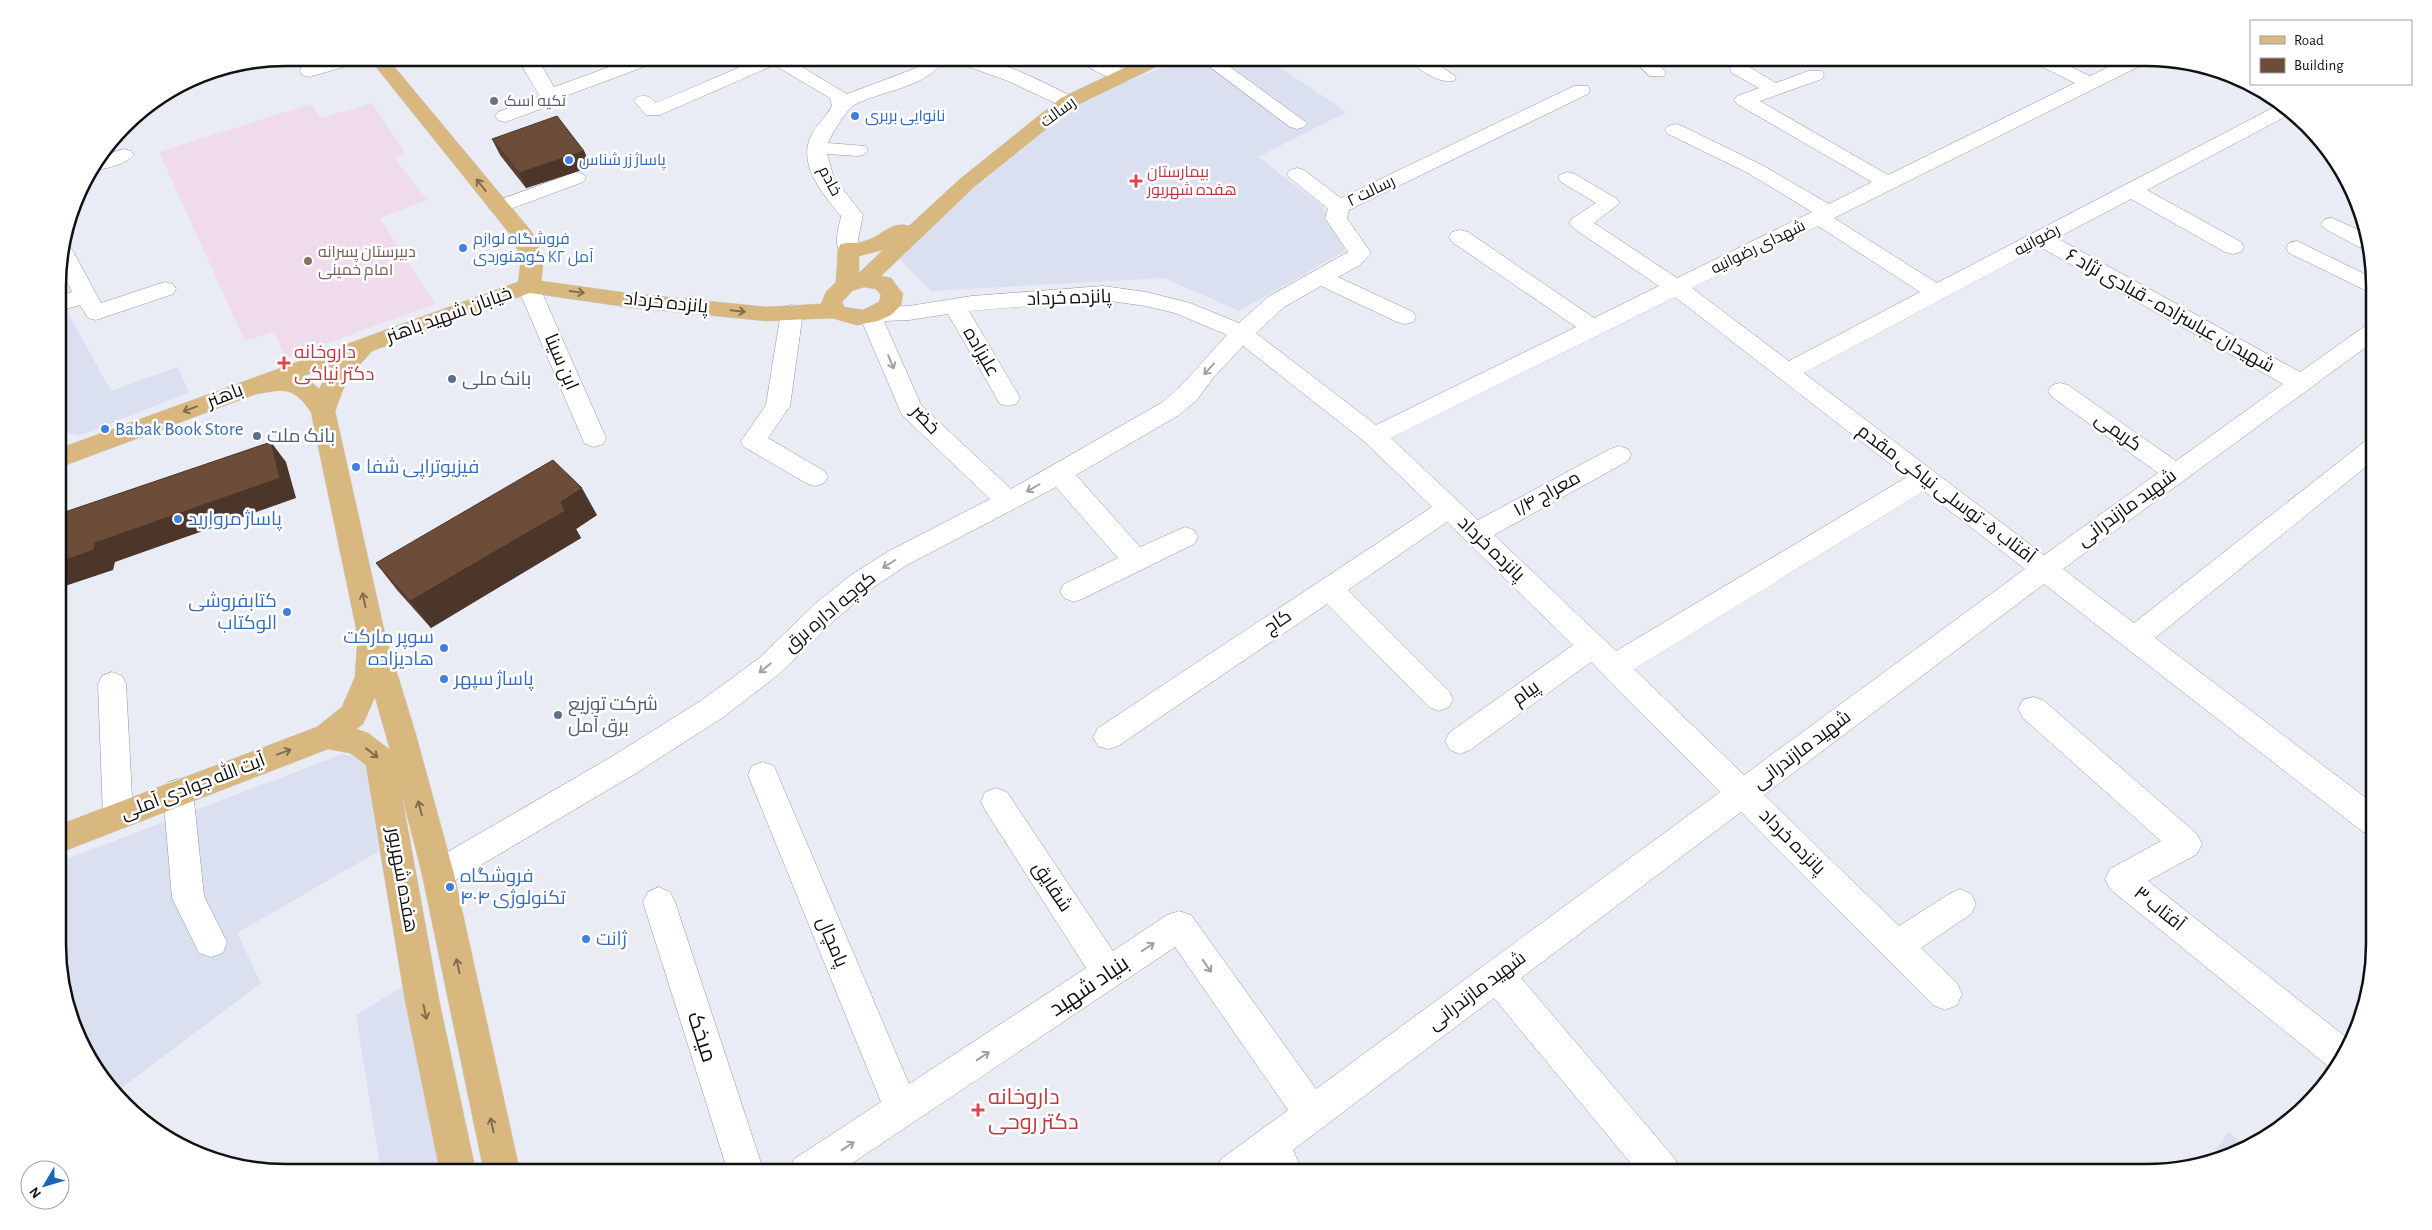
<svg xmlns="http://www.w3.org/2000/svg" width="2432" height="1230" font-family="'Alegreya Sans',Cairo,sans-serif">
<style>
.built{fill:#dae0ef}
.education{fill:#efdbeb}
.lines{fill:none;stroke-linecap:round;stroke-linejoin:round}
.minor-casing{stroke:#95989f;stroke-width:1}
.major-casing{stroke:#cacbcb;stroke-width:1}
.minor{fill:#fff;fill-rule:evenodd}
.major{fill:#d9b87f;fill-rule:evenodd}
.wall{fill:#5d4232}
.shaded-wall{fill:#4c3629}
.building{fill:#6c4d3a;stroke:#4c3629}
.oneway{stroke:#7f6d4e}
.oneway2{stroke:#9fa0a1}
.worship-dot{fill:#6b7280;stroke:#fff;stroke-width:2}
.shop-dot{fill:#3f7fe0;stroke:#fff;stroke-width:2}
.health-dot{fill:#e0444e;stroke:#fff;stroke-width:2}
.education-dot{fill:#8d6e63;stroke:#fff;stroke-width:2}
.service-dot{fill:#5c6f8a;stroke:#fff;stroke-width:2}
.labels{text-anchor:middle;dominant-baseline:central;stroke-width:5;stroke-linejoin:round;paint-order:stroke}
.far-worship-label{font-size:16px;fill:#5b616d;stroke:#fff;text-anchor:start}
.far-street-label{font-size:16px;fill:#101113;stroke:#fff}
.far-shop-label{font-size:16px;fill:#366cbe;stroke:#fff;text-anchor:start}
.far-health-label{font-size:16px;fill:#be3a42;stroke:#fff;text-anchor:start}
.far-education-label{font-size:16px;fill:#785e54;stroke:#fff;text-anchor:start}
.street-label{font-size:19px;fill:#101113;stroke:#fff}
.health-label{font-size:19px;fill:#be3a42;stroke:#fff;text-anchor:start}
.service-label{font-size:19px;fill:#4e5e75;stroke:#fff;text-anchor:start}
.shop-label{font-size:19px;fill:#366cbe;stroke:#fff;text-anchor:start}
.near-street-label{font-size:22px;fill:#101113;stroke:#fff}
.near-health-label{font-size:22px;fill:#be3a42;stroke:#fff;text-anchor:start}
.rim{fill:none;stroke:#101113;stroke-width:2.5}
</style>
<rect width="100%" height="100%" fill="#e9ecf4"/>
<g class="built">
<polygon points="1187,58 1266,58 1347,112 1258,157 1322,206 1345,251 1239,311 1164,278 931,291 894,253 1087,97"/>
<polygon points="58,295 111,391 177,367 189,392 79,436 59,430"/>
<polygon points="343,754 365,760 379,851 237,933 261,983 116,1092 104,1083 75,1031 59,974 59,862"/>
<polygon points="408,983 445,1172 381,1172 356,1015"/>
<polygon points="2228,1132 2248,1147 2220,1160 2207,1163"/>
</g>
<polygon class="education" points="372,103 405,152 394,157 427,200 380,218 435,304 286,358 274,332 245,341 159,152 311,104 321,118"/>
<g class="lines">
<g class="minor-casing">
<g id="minor">
<polygon points="336,58 363,58 361,62 309,77 302,75 300,71 302,67"/>
<polygon points="517,58 537,58 554,87 634,58 659,58 657,62 560,98 557,103 505,122 498,120 495,116 498,112 540,96"/>
<path d="M761,58h26l60,36 69,-26 11,-10h19c-21,31 -61,31 -92,47 -6,3 -23,30 -26,38l37,3 3,4 -3,4 -7,2 -31,-2 7,24 29,37 -5,24 2,10 -3,5 -8,2 -8,-2c-8,-12 -2,-25 0,-38 -18,-21 -45,-53 -29,-82 5,-10 15,-18 20,-28l-2,-8 -56,-33 -114,50h-14l-12,-14 3,-4c9,-2 13,-1 19,6z"/>
<path d="M953,58c39,-5 87,23 122,40l3,4 -3,4h-14l-53,-25 -53,-19z"/>
<path d="M1077,58h23l28,13 2,4 -2,4c-16,4 -35,-10 -49,-17z"/>
<polygon points="1198,58 1218,58 1307,123 1304,127 1297,129 1290,127"/>
<path d="M1408,58h21l27,19 -2,4c-14,3 -38,-12 -46,-23z"/>
<polygon points="1630,58 1650,58 1666,72 1664,76 1650,76"/>
<path d="M2030,58h22l38,18 37,-18h23l-2,4 -314,156 103,65 343,-179 14,8 -147,78 94,52 3,5 -3,5 -8,2 -8,-2 -94,-53 -74,39 243,134 65,-46 8,-2v18l-310,227 71,54 230,-181 9,-3v22l-218,177 219,166v32l-11,-4 -319,-248 -280,211 135,131 50,-32 11,-5 11,5 5,10 -5,10 -50,34 36,35 5,11 -5,11 -12,5 -12,-5 -192,-193 -220,166 154,181 5,13h-42l-144,-174 -201,152 10,22h-87l5,-13 67,-49 -113,-163 -336,225h-50l5,-13 87,-57 -133,-327 4,-9 11,-4 11,4 135,318 177,-116 -101,-158 -4,-9 4,-9 11,-4 11,4 106,159 54,-36 12,-4 12,4 125,174 404,-297 -129,-130 -121,88 -10,4 -10,-4 -5,-9 5,-9 123,-87 -126,-123 -99,68 101,101 4,8 -4,8 -10,4 -10,-4 -102,-103 -209,142 -10,3 -10,-3 -5,-9 5,-9 334,-221 -67,-65 -122,-96 -30,32 -16,22 -18,15 -103,60 64,72 45,-20 9,3 4,7 -4,7 -110,54 -10,4 -10,-4 -4,-7 4,-7 54,-26 -62,-71 -149,78 -36,24 -35,30 -58,56 -56,43 -89,57 -184,109 -11,4 -11,-4 -5,-10 5,-10 184,-107 91,-57 56,-41 58,-56 35,-28 38,-24 101,-52 -88,-84 -42,-98 3,-5 15,-5 31,-1 63,-10 131,-10 43,6 44,11 49,20 29,-26 80,-45 -23,-34 3,-9 -38,-31 -3,-4 3,-4 7,-2 7,2 37,28 233,-112h14l2,4 -2,4 -239,116 -2,8 24,35 -11,12 -22,12 75,35 3,5 -3,5 -8,2 -8,-2 -76,-36 -37,21 -28,26 120,92 200,-98 -124,-85 -3,-5 3,-5 8,-2 8,2 126,86 65,-32 -86,-58 -4,-5 4,-5 23,-15 -35,-21 -3,-4 3,-4 7,-2 7,2 42,25 3,4 -26,20 83,55 135,-66 -64,-39 -80,-39 -3,-4 3,-4 7,-2 7,2 80,39 67,39 43,-22 -135,-78 -3,-4 3,-4 22,-8 -27,-15 -2,-4 2,-4h14l30,18 32,-12h14l2,4 -2,4 -62,22 128,74 187,-92 -43,-21zM1818,226l102,66 -131,69 -97,-73zM2040,247l243,137 -107,77 -108,-76 -8,-2 -8,2 -4,6 4,6 106,76 -114,82 -240,-182zM1675,297l232,180 -291,174 -122,-116 134,-74 3,-6 -3,-6 -9,-3 -9,3 -132,71 -87,-82zM1103,300l43,6 29,7 52,22c-22,23 -41,49 -66,68l-150,86 -90,-84 -37,-84 25,-1 39,-6 52,90 8,2 8,-2 4,-6 -51,-87zM1924,491l101,78 -281,206 -110,-106z"/>
<path d="M124,149l7,2 3,4c-6,8 -31,16 -41,14l11,-14z"/>
<polygon points="576,172 583,174 586,178 583,182 505,211 498,213 491,211 488,207 491,203"/>
<polygon points="2332,218 2363,232 2369,248 2359,247 2325,229 2321,224 2325,219"/>
<polygon points="2297,241 2373,278 2373,294 2289,253 2286,248 2289,243"/>
<polygon points="64,247 71,248 74,253 101,303 165,282 173,284 176,289 173,294 96,320 88,318 80,305 58,311 58,296 72,292 59,266"/>
<polygon points="528,279 536,281 539,286 606,438 603,444 594,447 585,444 582,438 517,286 520,281"/>
<polygon points="792,305 800,307 803,312 790,406 768,438 824,471 828,477 824,483 815,486 806,483 744,447 741,441 766,405 781,312 784,307"/>
<polygon points="112,672 122,676 126,684 133,815 129,825 118,829 107,825 103,815 98,684 102,676"/>
<polygon points="2033,697 2043,700 2197,834 2202,844 2197,854 2148,881 2352,1042 2334,1071 2110,889 2105,879 2110,869 2161,841 2023,718 2018,709 2023,700"/>
<polygon points="178,779 189,783 193,792 204,896 227,942 223,953 211,957 199,953 172,898 163,792 167,783"/>
<polygon points="659,887 670,892 675,902 764,1172 728,1172 643,902 648,892"/>
</g>
</g>
<g class="major-casing">
<path id="major" d="M369,58h18l144,173c10,16 14,31 10,50l86,12 139,14 55,-3 5,-12 10,-10 2,-33 3,-5c8,-2 17,0 24,-3 16,-4 27,-21 44,-15l51,-47 101,-81 84,-40h23l-2,4 -91,44 -101,81 -93,89 10,2 12,16 -2,11 -10,10 -13,6 -21,4 -25,-7 -66,3 -139,-14 -97,-14 -158,58 -25,28 -12,32 50,223 31,101 38,139 66,298h-36l-62,-298 -21,-83 38,209 37,172h-36l-35,-172 -39,-235 -16,-12 -22,-4 -269,104v-28l258,-98 25,-20 13,-30 2,-30 2,-5 -48,-230c-18,-26 -26,-23 -55,-18l-198,74v-19l460,-167 3,-22 -8,-22zM883,250l-24,23v-17zM864,287l12,2 5,6 -2,7 -16,8 -19,-3 -2,-5 10,-11zM332,366l-13,23 -10,-9 -8,-3zM375,697l15,53 -22,-17 -12,-4 7,-5z"/>
</g>
<use href="#minor" class="minor"/>
<use href="#major" class="major"/>
</g>
<g class="wall">
<polygon points="492,139 584,151 591,167 526,188 500,155"/>
<polygon points="597,515 576,529 581,538 431,628 397,590 376,563"/>
</g>
<g class="shaded-wall">
<polygon points="584,151 591,167 526,188 519,173"/>
<polygon points="271,442 286,462 296,498 115,562 113,570 59,588 59,562"/>
<polygon points="582,488 597,515 576,529 581,538 431,628 410,601"/>
</g>
<g class="building">
<polygon points="557,116 584,151 519,173 492,139"/>
<polygon points="271,442 280,478 95,543 94,550 59,562 59,514"/>
<polygon points="553,460 582,488 561,502 565,511 410,601 376,563"/>
</g>
<defs><path id="oneway-shaft" d="M-6 0H5M1.5-3L5.5 0L1.5 3" fill="none" stroke-width="1.6" stroke-linecap="round" stroke-linejoin="round" transform="scale(1.25)"/></defs>
<g class="oneway">
<use href="#oneway-shaft" transform="translate(481 185) rotate(-128)"/>
<use href="#oneway-shaft" transform="translate(577 292) rotate(8)"/>
<use href="#oneway-shaft" transform="translate(738 311) rotate(6)"/>
<use href="#oneway-shaft" transform="translate(190 409) rotate(159)"/>
<use href="#oneway-shaft" transform="translate(364 600) rotate(-102)"/>
<use href="#oneway-shaft" transform="translate(284 752) rotate(-20)"/>
<use href="#oneway-shaft" transform="translate(372 753) rotate(38)"/>
<use href="#oneway-shaft" transform="translate(420 808) rotate(-105)"/>
<use href="#oneway-shaft" transform="translate(458 966) rotate(-102)"/>
<use href="#oneway-shaft" transform="translate(425 1012) rotate(78)"/>
<use href="#oneway-shaft" transform="translate(492 1125) rotate(-102)"/>
</g>
<g class="oneway2">
<use href="#oneway-shaft" transform="translate(891 362) rotate(67)"/>
<use href="#oneway-shaft" transform="translate(1209 369) rotate(132)"/>
<use href="#oneway-shaft" transform="translate(1033 488) rotate(150)"/>
<use href="#oneway-shaft" transform="translate(889 564) rotate(148)"/>
<use href="#oneway-shaft" transform="translate(765 668) rotate(141)"/>
<use href="#oneway-shaft" transform="translate(1148 947) rotate(-34)"/>
<use href="#oneway-shaft" transform="translate(1207 966) rotate(55)"/>
<use href="#oneway-shaft" transform="translate(983 1056) rotate(-33)"/>
<use href="#oneway-shaft" transform="translate(848 1146) rotate(-33)"/>
</g>
<circle class="worship-dot" cx="494" cy="101" r="5"/>
<g class="shop-dot">
<circle cx="855" cy="116" r="5"/>
<circle cx="569" cy="160" r="5"/>
<circle cx="463" cy="248" r="5"/>
<circle cx="105" cy="429" r="5"/>
<circle cx="356" cy="467" r="5"/>
<circle cx="178" cy="519" r="5"/>
<circle cx="287" cy="612" r="5"/>
<circle cx="444" cy="648" r="5"/>
<circle cx="444" cy="679" r="5"/>
<circle cx="450" cy="887" r="5"/>
<circle cx="586" cy="939" r="5"/>
</g>
<g class="health-dot">
<path d="M1133.5 173.5h5v5h5v5h-5v5h-5v-5h-5v-5h5z"/>
<path d="M281.5 355.5h5v5h5v5h-5v5h-5v-5h-5v-5h5z"/>
<path d="M975.5 1102.5h5v5h5v5h-5v5h-5v-5h-5v-5h5z"/>
</g>
<circle class="education-dot" cx="308" cy="261" r="5"/>
<g class="service-dot">
<circle cx="452" cy="379" r="5"/>
<circle cx="257" cy="436" r="5"/>
<circle cx="558" cy="715" r="5"/>
</g>
<g class="labels">
<g class="far-worship-label">
<text x="504" y="101">تکیه اسک</text>
</g>
<g class="far-street-label">
<text transform="translate(1058 112) rotate(-36)">رسالت</text>
<text transform="translate(830 181) rotate(62)">خادم</text>
<text transform="translate(1371 191) rotate(-26)">رسالت ۲</text>
<text transform="translate(2037 240) rotate(-28)">رضوانیه</text>
<text transform="translate(1758 247) rotate(-26)">شهدای رضوانیه</text>
</g>
<g class="far-shop-label">
<text x="865" y="116">نانوایی بربری</text>
<text x="579" y="160">پاساژ زر شناس</text>
<text x="473" y="239">فروشگاه لوازم<tspan x="473" dy="18">کوهنوردی K۲ آمل</tspan></text>
</g>
<g class="far-health-label">
<text x="1147" y="172">بیمارستان<tspan x="1147" dy="18">هفده شهریور</tspan></text>
</g>
<g class="far-education-label">
<text x="318" y="252">دبیرستان پسرانه<tspan x="318" dy="18">امام خمینی</tspan></text>
</g>
<g class="street-label">
<text transform="translate(1069 298) rotate(-2)">پانزده خرداد</text>
<text transform="translate(666 303) rotate(6)">پانزده خرداد</text>
<text transform="translate(2170 311) rotate(29)">شهیدان عباسزاده - قبادی نژاد ۶</text>
<text transform="translate(449 315) rotate(-20)">خیابان شهید باهنر</text>
<text transform="translate(981 352) rotate(60)">علیزاده</text>
<text transform="translate(561 362) rotate(67)">ابن سینا</text>
<text transform="translate(225 396) rotate(-21)">باهنر</text>
<text transform="translate(925 420) rotate(47)">خضر</text>
<text transform="translate(2118 432) rotate(35)">کریمی</text>
<text transform="translate(1547 494) rotate(-29)">معراج ۱/۴</text>
<text transform="translate(1946 494) rotate(37)">آفتاب ۵- توسلی نیاکی مقدم</text>
<text transform="translate(2127 508) rotate(-36)">شهید مازندرانی</text>
<text transform="translate(1491 549) rotate(44)">پانزده خرداد</text>
<text transform="translate(830 612) rotate(-40)">کوچه اداره برق</text>
<text transform="translate(1278 622) rotate(-34)">کاج</text>
<text transform="translate(1526 693) rotate(-36)">پیام</text>
<text transform="translate(1802 750) rotate(-37)">شهید مازندرانی</text>
<text transform="translate(193 787) rotate(-21)">آیت الله جوادی آملی</text>
<text transform="translate(1792 842) rotate(45)">پانزده خرداد</text>
<text transform="translate(402 880) rotate(80)">هفده شهریور</text>
<text transform="translate(1052 887) rotate(57)">شقایق</text>
<text transform="translate(2159 909) rotate(39)">آفتاب ۳</text>
<text transform="translate(832 942) rotate(67)">پامچال</text>
<text transform="translate(1477 991) rotate(-37)">شهید مازندرانی</text>
</g>
<g class="health-label">
<text x="294" y="352">داروخانه<tspan x="294" dy="22">دکتر نیاکی</tspan></text>
</g>
<g class="service-label">
<text x="462" y="379">بانک ملی</text>
<text x="267" y="436">بانک ملت</text>
<text x="568" y="704">شرکت توزیع<tspan x="568" dy="22">برق آمل</tspan></text>
</g>
<g class="shop-label">
<text x="115" y="429">Babak Book Store</text>
<text x="366" y="467">فیزیوتراپی شفا</text>
<text x="188" y="519">پاساژ مروارید</text>
<text x="277" y="601" text-anchor="end">کتابفروشی<tspan x="277" dy="22">الوکتاب</tspan></text>
<text x="434" y="637" text-anchor="end">سوپر مارکت<tspan x="434" dy="22">هادیزاده</tspan></text>
<text x="454" y="679">پاساژ سپهر</text>
<text x="460" y="876">فروشگاه<tspan x="460" dy="22">تکنولوژی ۴۰۴</tspan></text>
<text x="596" y="939">ژانت</text>
</g>
<g class="near-street-label">
<text transform="translate(1089 986) rotate(-34)">بنیاد شهید</text>
<text transform="translate(702 1037) rotate(72)">میخک</text>
</g>
<g class="near-health-label">
<text x="988" y="1097">داروخانه<tspan x="988" dy="25">دکتر روحی</tspan></text>
</g>
</g>
<path d="M0 0H2432V1230H0ZM286 66H2146A220 220 0 0 1 2366 286V944A220 220 0 0 1 2146 1164H286A220 220 0 0 1 66 944V286A220 220 0 0 1 286 66Z" fill="#fff" fill-rule="evenodd"/>
<path class="rim" d="M286 66H2146A220 220 0 0 1 2366 286V944A220 220 0 0 1 2146 1164H286A220 220 0 0 1 66 944V286A220 220 0 0 1 286 66Z"/>
<rect x="2250" y="20" width="162" height="65" fill="#ffffff" stroke="#9fa0a1"/>
<rect x="2260" y="36" width="25" height="8" fill="#d9b87f" stroke="#9fa0a1"/>
<text x="2294" y="45" font-size="15" fill="#101113">Road</text>
<rect x="2260" y="58" width="25" height="15" fill="#6c4d3a" stroke="#9fa0a1"/>
<text x="2294" y="70" font-size="15" fill="#101113">Building</text>
<g transform="translate(45 1185) rotate(232)"><circle r="24" fill="#ffffff" stroke="#9fa0a1"/>
<path d="M0-4L9 19L0 12L-9 19Z" fill="#1d66b6"/>
<text y="-8" font-size="14" font-weight="bold" text-anchor="middle" fill="#101113">N</text>
</g>
</svg>
